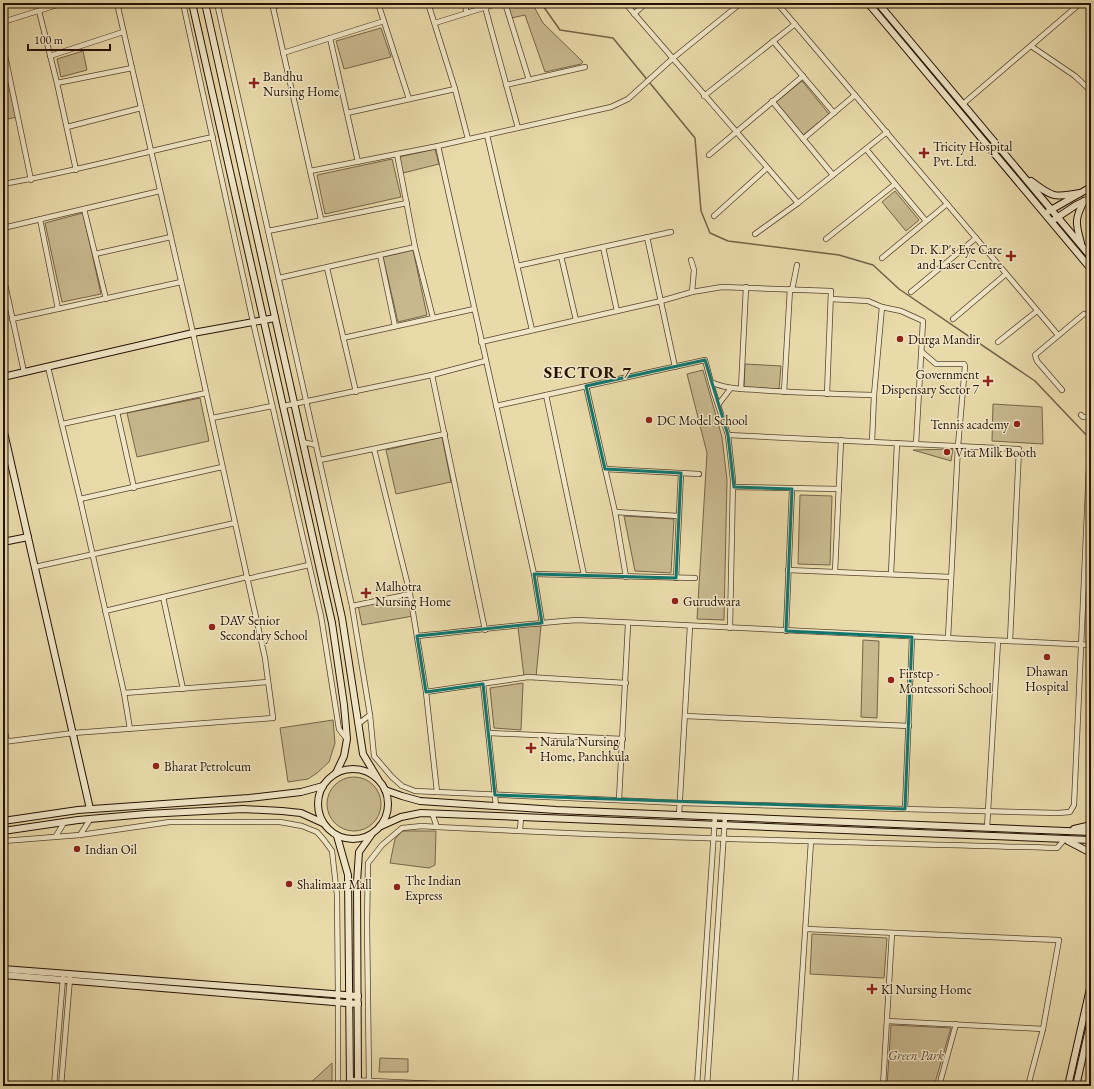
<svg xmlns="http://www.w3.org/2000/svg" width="1094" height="1089" font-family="'EB Garamond',serif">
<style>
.green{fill:#c8b88e;stroke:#766448}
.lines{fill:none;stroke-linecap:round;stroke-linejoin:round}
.stream{stroke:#726145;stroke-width:1.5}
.street-casing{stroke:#55432d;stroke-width:6}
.secondary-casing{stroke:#241103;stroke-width:8}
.street{stroke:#f1e7c8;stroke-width:4.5}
.secondary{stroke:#f1e7c8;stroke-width:6}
.marked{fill:none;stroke:#0f766e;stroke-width:3;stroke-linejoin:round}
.poi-dot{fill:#8f2418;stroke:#f1e7c8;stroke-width:1.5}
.labels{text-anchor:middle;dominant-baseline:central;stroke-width:3;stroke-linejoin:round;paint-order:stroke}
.poi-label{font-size:13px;fill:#241103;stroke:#f1e7c8;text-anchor:start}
.park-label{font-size:13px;font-style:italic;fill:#5d4b34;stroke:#f1e7c8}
.district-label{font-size:17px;font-weight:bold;letter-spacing:1px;fill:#241103;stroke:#f1e7c8}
</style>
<rect width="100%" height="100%" fill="#e9daaa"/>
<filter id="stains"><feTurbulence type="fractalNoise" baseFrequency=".005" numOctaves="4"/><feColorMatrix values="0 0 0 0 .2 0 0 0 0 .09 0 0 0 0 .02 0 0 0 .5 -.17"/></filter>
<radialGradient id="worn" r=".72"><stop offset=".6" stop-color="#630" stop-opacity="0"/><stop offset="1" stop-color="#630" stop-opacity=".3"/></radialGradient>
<g class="green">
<polygon points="507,3 532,3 543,23 583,62 581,64 545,72 525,15 511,18"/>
<polygon points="381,28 391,57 344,69 336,41"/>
<polygon points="83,51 87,70 61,77 57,59"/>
<polygon points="7,74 17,117 3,120 3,75"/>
<polygon points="802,81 829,114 803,135 776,102"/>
<polygon points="435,149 439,164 403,173 399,157"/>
<polygon points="392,159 401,197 325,214 317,175"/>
<polygon points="895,191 919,220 906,231 882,202"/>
<polygon points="83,213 101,294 62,302 45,223"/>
<polygon points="413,250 427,315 398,322 383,257"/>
<polygon points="745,364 781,366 779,389 744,387"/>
<polygon points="703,370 722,437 727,480 724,620 697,619 707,453 687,374"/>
<polygon points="200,398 209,441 137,457 127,413"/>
<polygon points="993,404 1042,407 1043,444 992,441"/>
<polygon points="442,437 451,482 396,494 386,450"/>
<polygon points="953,449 951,461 913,450"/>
<polygon points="800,495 832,496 830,565 798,564"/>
<polygon points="624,516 674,519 671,573 635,571"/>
<polygon points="410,596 413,616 362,625 358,605"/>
<polygon points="541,626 536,677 524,677 518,627"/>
<polygon points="863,640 879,641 877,718 861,717"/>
<polygon points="523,683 521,730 494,728 490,688"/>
<polygon points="333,720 335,743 329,762 317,773 308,779 288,782 280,728"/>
<circle cx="354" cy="804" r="27"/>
<polygon points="402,831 436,831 435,865 429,868 390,863 395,839"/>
<polygon points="812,934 887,938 884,978 810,974"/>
<polygon points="891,1025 951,1028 934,1086 887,1086"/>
<polygon points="380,1058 408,1059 408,1072 379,1072"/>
<polygon points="332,1063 332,1086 307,1086"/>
</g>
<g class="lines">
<polyline class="stream" points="541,3 560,30 613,38 695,138 701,211 710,233 728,241 839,255 873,265 899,289 1035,381 1091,440"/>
<g class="street-casing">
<g id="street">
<polyline points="183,3 253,322 321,616 339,729 346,738"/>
<polyline points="217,3 352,606 370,715 374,756 392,777 402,786 415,791 680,803 1058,813 1070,812 1074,805 1089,467"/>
<polyline points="272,3 321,219"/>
<polyline points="378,3 409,99"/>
<polyline points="428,3 455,89 468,139"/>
<polyline points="464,3 467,13"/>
<polyline points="505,3 529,80"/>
<polyline points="625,3 798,203"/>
<polyline points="777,3 1058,335"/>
<polyline points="273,7 284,3"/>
<polyline points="485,7 518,128"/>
<polyline points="39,11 57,83 76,170"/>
<polyline points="634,14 646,3"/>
<polyline points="3,22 63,3"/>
<polyline points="435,23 499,3"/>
<polyline points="330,38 358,162"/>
<polyline points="773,41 834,113"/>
<polyline points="3,46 31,180"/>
<polyline points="1031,46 1075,76 1091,91"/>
<polyline points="283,53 384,21"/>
<polyline points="50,56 123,32"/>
<polyline points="57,83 132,68"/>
<polyline points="506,85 585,67"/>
<polyline points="704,96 795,24"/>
<polyline points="772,101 833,175"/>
<polyline points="963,104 1076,7 1079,3"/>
<polyline points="347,113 455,89"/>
<polyline points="67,127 141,108"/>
<polyline points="487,135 532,330"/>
<polyline points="803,139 855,95"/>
<polyline points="438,146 534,574 542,623"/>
<polyline points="866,149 926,221"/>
<polyline points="397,154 415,247 433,318"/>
<polyline points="709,155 803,76"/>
<polyline points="310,171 438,146 611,107 628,99 672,59 741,3"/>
<path d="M3,184c71,-12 140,-32 210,-47"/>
<polyline points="84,209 106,299"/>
<polyline points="714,216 767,168"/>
<polyline points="40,219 58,309"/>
<polyline points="3,228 160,191"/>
<polyline points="268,231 407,203"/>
<polyline points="755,234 798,203 887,132"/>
<polyline points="647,237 675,367"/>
<polyline points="826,239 895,184"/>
<polyline points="603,247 617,311"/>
<polyline points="95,254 171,237"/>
<polyline points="380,255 395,326"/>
<polyline points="561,256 576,320"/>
<polyline points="882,258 947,204"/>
<polyline points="691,260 694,270 692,292"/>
<polyline points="517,266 671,232"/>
<polyline points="327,268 356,392"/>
<polyline points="3,275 24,372"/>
<polyline points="279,278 415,247"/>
<polyline points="792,290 797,265"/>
<polyline points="911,292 976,238"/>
<polyline points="831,299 868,301 882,307"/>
<polyline points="12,319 181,282"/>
<polyline points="953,319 1006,274"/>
<polyline points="343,338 474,309"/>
<polyline points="481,342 661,301 692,292 722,287 831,291 827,394"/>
<polyline points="998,342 1037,311"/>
<polyline points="922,352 936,364 964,364 965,366 958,446 948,638"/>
<polyline points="48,367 80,499 124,693 130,729"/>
<polyline points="432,375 485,630"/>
<path d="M711,382c14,7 32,7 47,8 39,3 78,4 116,5"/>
<polyline points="586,386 615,512 626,577"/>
<polyline points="741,389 746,287"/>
<polyline points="1062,390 1037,361 1035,355 1084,314"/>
<polyline points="784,392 790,289"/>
<polyline points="546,395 584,575"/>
<polyline points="718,405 731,388"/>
<polyline points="284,406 432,375 485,361"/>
<polyline points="496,406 705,360 713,390 728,435 733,480 730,628"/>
<polyline points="117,412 134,488"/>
<polyline points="1081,415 1083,417 1091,417"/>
<polyline points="212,418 272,406"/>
<polyline points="62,424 206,393"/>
<polyline points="728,435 1019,449 1010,641"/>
<polyline points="302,442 316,445"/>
<polyline points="872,442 874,395 882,307 901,311 923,321 916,444"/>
<polyline points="374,449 410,594 426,692 437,792"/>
<polyline points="320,460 445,434"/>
<polyline points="605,469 699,474"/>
<polyline points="733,487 839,489"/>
<polyline points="80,499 222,467"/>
<polyline points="615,512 678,516"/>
<polyline points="35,567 235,523"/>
<polyline points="788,570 951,577"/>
<polyline points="835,572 841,440"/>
<polyline points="534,574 695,578"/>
<polyline points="891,574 897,443"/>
<polyline points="676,578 681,473"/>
<polyline points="247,579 309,565"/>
<polyline points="163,597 183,689"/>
<polyline points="352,606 410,594"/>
<polyline points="105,611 247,577"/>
<polyline points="786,631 792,489"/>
<path d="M417,636c53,-5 106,-12 160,-16l514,25"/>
<polyline points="483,684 496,806"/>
<polyline points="426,692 528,677 626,683"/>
<polyline points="124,693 268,682"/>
<polyline points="685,716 909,726"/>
<polyline points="358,724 370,715"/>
<polyline points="3,725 7,741"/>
<polyline points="489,733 623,739"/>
<polyline points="3,742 73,733 273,718 265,658 193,333 117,3"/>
<polyline points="619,800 628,624"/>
<polyline points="905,809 912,637"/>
<path d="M432,813l5,14c206,11 413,15 620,21l8,-9"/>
<polyline points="679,815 690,626"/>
<polyline points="987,828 998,641"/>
<polyline points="520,830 521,817"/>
<polyline points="80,835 91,818"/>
<polyline points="56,836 65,821"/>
<polyline points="3,841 80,835 170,822 280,822 302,826 317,832 324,840 332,851 337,895 338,994 338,1086"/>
<polyline points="806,929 1059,940 1043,1029 1028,1086"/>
<polyline points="887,1021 1043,1029"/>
<polyline points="350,1080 480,1086"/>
<polyline points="369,1081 367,922 368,863 382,845 402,828 422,826 437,827"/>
<polyline points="54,1086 63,978"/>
<polyline points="61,1086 70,978"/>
<polyline points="697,1086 715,816"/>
<polyline points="707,1086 725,817"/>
<polyline points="795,1086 811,841"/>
<polyline points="883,1086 892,933"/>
<polyline points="939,1086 956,1024"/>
</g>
</g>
<g class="secondary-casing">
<g id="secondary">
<polyline points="192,3 332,623 344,705 347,739 344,756 336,773"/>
<polyline points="205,3 342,618 363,754 378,779"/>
<polyline points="868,3 1091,269"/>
<polyline points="878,3 1091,257"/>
<path d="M1031,181c21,16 23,17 49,12"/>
<polyline points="1049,211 1091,187"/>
<polyline points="1055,219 1076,205 1091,198"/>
<path d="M1081,243c-5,-19 -7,-23 3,-42"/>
<polyline points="3,377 193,333 275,318"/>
<polyline points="3,428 90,809"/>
<polyline points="3,542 28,537"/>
<circle cx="353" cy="804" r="35"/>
<polyline points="385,790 402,796 420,801 556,810 1091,832"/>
<polyline points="3,821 78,810 249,798 301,792 323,786"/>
<polyline points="381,826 401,817 421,813 1091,840"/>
<polyline points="1074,829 1091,825"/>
<polyline points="3,831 78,820 146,814 243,809 282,811 301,813 323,823"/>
<polyline points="337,836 348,875 350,1086"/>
<polyline points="1068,841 1091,853"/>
<polyline points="3,969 358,996"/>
<polyline points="3,975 358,1004"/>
<polyline points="358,1086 357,882 359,852 371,835"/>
<polyline points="1068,1086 1091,984"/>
<polyline points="1076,1086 1091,1020"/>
</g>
</g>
<use href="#street" class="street"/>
<use href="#secondary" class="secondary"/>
</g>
<path class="marked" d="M705,360l23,75 6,52 58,2 -6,142 126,6 -7,172 -410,-14 -12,-111 -57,8 -9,-56 125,-13 -8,-49 142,4 5,-105 -76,-4 -19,-83z"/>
<g class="poi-dot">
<path d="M252 77h4v4h4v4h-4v4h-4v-4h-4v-4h4z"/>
<path d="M922 147h4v4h4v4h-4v4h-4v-4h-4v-4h4z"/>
<path d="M1009 250h4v4h4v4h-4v4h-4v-4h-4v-4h4z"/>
<circle cx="900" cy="339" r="4"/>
<path d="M986 375h4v4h4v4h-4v4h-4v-4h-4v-4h4z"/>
<circle cx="649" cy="420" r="4"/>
<circle cx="1017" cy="424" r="4"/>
<circle cx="947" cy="452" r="4"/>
<path d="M364 587h4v4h4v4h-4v4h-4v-4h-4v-4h4z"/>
<circle cx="675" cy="601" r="4"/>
<circle cx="212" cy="627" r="4"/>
<circle cx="1047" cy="657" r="4"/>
<circle cx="891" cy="680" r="4"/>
<path d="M529 742h4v4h4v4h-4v4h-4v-4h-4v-4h4z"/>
<circle cx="156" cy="766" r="4"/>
<circle cx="77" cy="849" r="4"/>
<circle cx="289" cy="884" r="4"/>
<circle cx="397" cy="887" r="4"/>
<path d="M870 983h4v4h4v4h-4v4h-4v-4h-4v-4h4z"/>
</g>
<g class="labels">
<g class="poi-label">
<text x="263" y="76">Bandhu<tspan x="263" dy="15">Nursing Home</tspan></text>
<text x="933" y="146">Tricity Hospital<tspan x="933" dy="15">Pvt. Ltd.</tspan></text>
<text x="1002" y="249" text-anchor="end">Dr. K.P's Eye Care<tspan x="1002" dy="15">and Laser Centre</tspan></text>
<text x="908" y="339">Durga Mandir</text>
<text x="979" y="374" text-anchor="end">Government<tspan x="979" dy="15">Dispensary Sector 7</tspan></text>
<text x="657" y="420">DC Model School</text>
<text x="1009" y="424" text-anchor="end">Tennis academy</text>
<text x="955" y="452">Vita Milk Booth</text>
<text x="375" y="586">Malhotra<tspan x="375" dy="15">Nursing Home</tspan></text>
<text x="683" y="601">Gurudwara</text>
<text x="220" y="620">DAV Senior<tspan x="220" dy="15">Secondary School</tspan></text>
<text x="1047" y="671" text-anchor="middle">Dhawan<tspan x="1047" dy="15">Hospital</tspan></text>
<text x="899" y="673">Firstep -<tspan x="899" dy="15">Montessori School</tspan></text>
<text x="540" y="741">Narula Nursing<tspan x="540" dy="15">Home, Panchkula</tspan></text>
<text x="164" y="766">Bharat Petroleum</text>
<text x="85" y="849">Indian Oil</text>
<text x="405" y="880">The Indian<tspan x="405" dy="15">Express</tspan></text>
<text x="297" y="884">Shalimaar Mall</text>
<text x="881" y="989">Kl Nursing Home</text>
</g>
<g class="park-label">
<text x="916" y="1055">Green Park</text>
</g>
<g class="district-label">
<text x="588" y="372">SECTOR 7</text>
</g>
</g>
<rect width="1094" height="1089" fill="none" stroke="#e9daaa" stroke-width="16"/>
<rect x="4" y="4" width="1086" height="1081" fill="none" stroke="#241103" stroke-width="2"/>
<rect x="8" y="8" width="1078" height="1073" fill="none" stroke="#241103"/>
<path d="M28 44v6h82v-6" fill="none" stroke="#241103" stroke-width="2"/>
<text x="34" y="44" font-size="12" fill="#241103" stroke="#f1e7c8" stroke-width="3" paint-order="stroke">100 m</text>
<rect width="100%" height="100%" filter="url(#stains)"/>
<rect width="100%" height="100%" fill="url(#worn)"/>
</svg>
